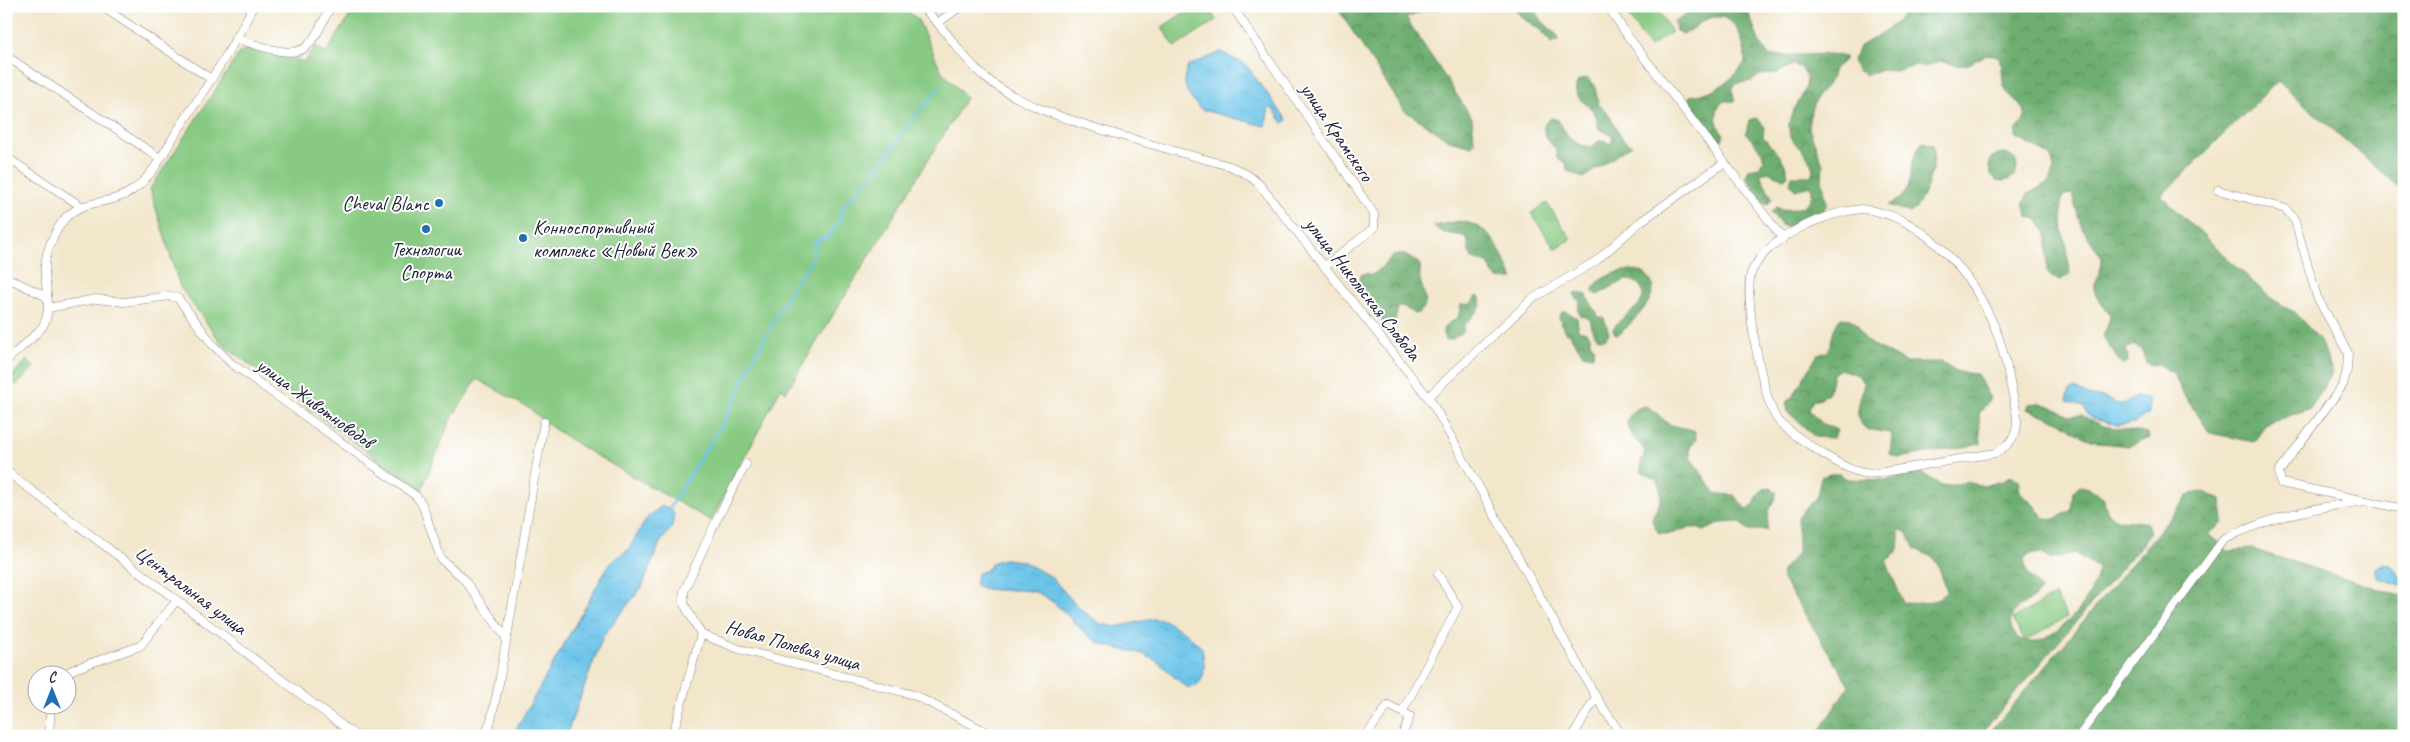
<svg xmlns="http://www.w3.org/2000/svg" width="2410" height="742" font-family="Caveat,sans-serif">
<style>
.forest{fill:url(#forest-crowns);stroke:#486856;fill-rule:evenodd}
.park{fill:url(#park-tufts);stroke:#55765f}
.garden{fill:#88ca83;stroke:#55765f}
.water{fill:url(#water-ripples);stroke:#477392}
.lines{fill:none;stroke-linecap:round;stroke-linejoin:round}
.stream{stroke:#6cc4e9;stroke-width:2.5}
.minor-casing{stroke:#8a8483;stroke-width:9}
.minor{stroke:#fff;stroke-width:8}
.poi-dot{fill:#1f6fb2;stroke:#fff;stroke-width:2}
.labels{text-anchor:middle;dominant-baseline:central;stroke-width:4;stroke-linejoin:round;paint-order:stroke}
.street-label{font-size:20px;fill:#22223b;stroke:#fff}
.poi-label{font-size:20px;fill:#22223b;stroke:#fff;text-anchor:end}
</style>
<defs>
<pattern id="forest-crowns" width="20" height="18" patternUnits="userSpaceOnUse" patternTransform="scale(1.25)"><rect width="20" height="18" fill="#6eae71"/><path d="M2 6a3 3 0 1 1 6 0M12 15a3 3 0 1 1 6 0" fill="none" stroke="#5a8d5e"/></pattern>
<pattern id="park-tufts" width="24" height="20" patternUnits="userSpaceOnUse" patternTransform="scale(1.25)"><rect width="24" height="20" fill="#88ca83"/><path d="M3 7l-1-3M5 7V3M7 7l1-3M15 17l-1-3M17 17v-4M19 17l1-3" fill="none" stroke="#75ad72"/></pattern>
<pattern id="water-ripples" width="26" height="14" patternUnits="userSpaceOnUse" patternTransform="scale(1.25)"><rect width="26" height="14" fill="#6cc4e9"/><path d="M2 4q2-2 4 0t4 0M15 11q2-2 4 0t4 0" fill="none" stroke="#5da8c9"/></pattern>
</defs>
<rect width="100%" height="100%" fill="#fff"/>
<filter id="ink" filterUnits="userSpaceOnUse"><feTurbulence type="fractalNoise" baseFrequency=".02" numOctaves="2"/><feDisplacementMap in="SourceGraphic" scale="10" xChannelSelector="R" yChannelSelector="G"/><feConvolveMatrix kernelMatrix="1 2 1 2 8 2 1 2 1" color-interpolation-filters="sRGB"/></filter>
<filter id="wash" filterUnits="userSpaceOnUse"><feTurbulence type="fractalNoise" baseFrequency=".0096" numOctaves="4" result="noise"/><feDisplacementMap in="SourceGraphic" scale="20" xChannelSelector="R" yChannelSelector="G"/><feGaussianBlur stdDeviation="1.12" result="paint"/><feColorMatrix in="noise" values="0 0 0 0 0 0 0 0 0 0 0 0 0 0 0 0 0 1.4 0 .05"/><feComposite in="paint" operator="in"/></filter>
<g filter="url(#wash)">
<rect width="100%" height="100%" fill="#f2e6cb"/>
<g class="forest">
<polygon points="1336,6 1447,6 1435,10 1426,10 1406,18 1472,118 1474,141 1472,146 1449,140 1404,110"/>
<path d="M1515,6h30l-6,3 -2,4 5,8 16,15v4l-6,3c-5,-4 -7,-8 -11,-12 -9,-8 -24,-13 -26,-25z"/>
<path d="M1699,6h47l13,35 10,15 62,-2 14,3v2l-11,10 -3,11 -14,17 -8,21v11l14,36 -1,14 5,25 -5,8 -15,4 -19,11 -7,-2 -10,-13 5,-5c14,7 42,-1 35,-21l-16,4 -5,-7 2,-7h18l3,-3c0,-21 -24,-26 -24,-46 -1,-21 30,-39 12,-60l-9,-2 -14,8 -18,2 -8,6 -17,3 -3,6 3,11h-11c-11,9 -9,24 0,33l-2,6 -6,-1 -27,-36 -1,-3 2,-4c21,-2 43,-14 55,-34 1,-19 -10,-52 -35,-44 -10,3 -18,12 -27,16l-7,-3 -2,-10z"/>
<path d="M1913,6h491v186l-126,-111 -117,115 108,101 25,15 25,27 14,33 -23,36 -45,17 -11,17 -44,-9 -28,-41 -9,-19 -16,-9 -5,1 -6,-2 -4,-13 -9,-5 -7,4 2,7 -1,7 -5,1c-5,-4 -5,-8 -9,-13 -18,-21 -6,-13 -3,-35 -4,-10 -16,-17 -16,-28 -1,-10 9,-14 8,-30l-21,-32 -9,-32 -8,1 -3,5 2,36 4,10 3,28 -10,6 -9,-3 -4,-5v-39l-10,-14 -9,-2 -5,-13 5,-10 21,-12 5,-13 -3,-12 -5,-4 -30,-15v-8c25,-24 -8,-27 -12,-45 -3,-11 0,-18 -6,-28l-11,-3 -18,10 -9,2 -20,-5 -16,6 -11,-1 -18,5 -13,-1 -16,5 -9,-5 -4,-10 6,-13 28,-17z"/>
<path d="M1587,78l8,7 3,19 9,8 17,29 8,4 -49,33 -16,-7 -1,-8 -9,-5 -1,-9c-9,-9 -20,-23 -4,-31l6,2c10,15 11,24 33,27l9,-7 6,1 3,3 3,-2 1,-6 -14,-7c-2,-5 -2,-10 -4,-15 -6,-12 -26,-15 -17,-33z"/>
<path d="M1757,118l7,8 -1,11c11,12 23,22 25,39l-4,3 -16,-7 -8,2 12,24 -4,6h-4l-18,-28 3,-7 11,-2 4,-7 -2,-8 -16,-19 3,-13z"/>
<path d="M1923,142l10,3c5,16 -9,59 -23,68l-22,-8c34,-13 15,-42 35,-63z"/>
<circle cx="2003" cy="167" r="14"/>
<path d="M1460,221c34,5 39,31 54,58h-16l-5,-5 -5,-11 -15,-4 -4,-7 -2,-15 -25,-5 -9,-6z"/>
<path d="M1395,255h10l15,9c1,5 -1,12 0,16 3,12 13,30 -6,34l-11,-8 -5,1 -3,14 -7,4 -5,-2 -6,-14 -12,-5 1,-10 -7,-13 2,-6 5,-2 5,2c10,-4 14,-14 24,-20z"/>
<path d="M1631,270c7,1 14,2 18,8 14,19 -18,44 -29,56l-4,1 -3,-5c4,-14 41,-24 27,-44 -4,-5 -9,-6 -15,-6l-28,15 -5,-4c7,-15 24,-19 39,-21z"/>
<path d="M1576,292l11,3c2,8 8,12 11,21l6,2 5,15 -3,5 -4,1c-12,-4 -9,-10 -12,-20l-10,-4 -2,-5 2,-8 -6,-7z"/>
<path d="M1476,296l4,1 1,9c-4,5 -12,15 -17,19l-1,7 -12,8 -6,-1c-7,-13 5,-16 13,-21l3,-13 10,-1z"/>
<path d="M1566,311l11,7 1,12 8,2 4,4v6l5,6 -2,8 -11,-2c-3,-8 -9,-12 -12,-20l-6,-3 -5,-14 3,-5z"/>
<path d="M1841,318l9,1 7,5 9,17 39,21h37l16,10 19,2 13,25 -11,15 2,30 -82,14 -9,-4 2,-20c-7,-3 -12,-2 -19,-3 -25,-6 -12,-31 -9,-47l-6,-9 -18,-6 -7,5 -4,18 -8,7 -9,2 -3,9 14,14 14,6 -3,8 -19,-1 -27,-25 -2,-10 7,-6 25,-42 9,-2c7,-11 4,-24 14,-34z"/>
<polygon points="2038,403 2051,406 2069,416 2083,416 2103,426 2148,433 2149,438 2129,446 2101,443 2083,437 2059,421 2027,409 2029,404"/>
<path d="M1645,406c10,3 14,11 23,17 7,5 19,4 27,8l1,9 -6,7v10l26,37 18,1 12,14 8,-3c3,-11 5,-17 17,-19l6,6 -8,18 -2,19h-20l-7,-8 -19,1 -17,8c-20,-10 -25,7 -45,2 -13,-17 -4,-16 1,-32 2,-6 0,-14 -2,-20l-17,-10v-10l4,-9c-4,-10 -14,-13 -17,-23 -4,-12 6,-21 17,-23z"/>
<path d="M1912,473h10l17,11 9,2 18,-4 18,4 19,-5 8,-5 8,4c0,16 3,14 13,23 5,5 8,11 13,15l9,1 17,-8 2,-19 7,-6 9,2 15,11c3,28 24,19 43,24l3,9 -8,12 -163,192h-163l33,-51 -68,-109 2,-7 15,-16v-36l19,-21 4,-19 9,-3h9l8,5 38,1zM1899,529l8,4 8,16 17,8 6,8 9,26c-11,13 -28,13 -44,12l-17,-43c15,-7 13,-15 13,-31zM2032,553l10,1 7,5 26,-6 23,15c2,26 -55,93 -82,68 -4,-4 -7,-12 -5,-18 4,-13 23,-17 30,-28 -9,-12 -17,-16 -17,-32z"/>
<polygon points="2201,491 2221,499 2223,523 2208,534 2228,551 2252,549 2404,597 2404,736 1987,736 2191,493"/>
</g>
<g class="park">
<polygon points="1547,203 1571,239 1555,249 1531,213"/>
<polygon points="27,360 34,367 16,386 9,379"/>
</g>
<g class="garden">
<polygon points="356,6 902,6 918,20 941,70 966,98 786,392 781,388 711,521 590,452 548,425 530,409 477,379 450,421 421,491 223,345 180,287 150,189 240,52 252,47 305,62 315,46 326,53"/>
<polygon points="1194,6 1207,6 1216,20 1175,47 1162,27"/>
<polygon points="1622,6 1655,6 1672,32 1649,47"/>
<polygon points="2055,595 2067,617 2025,641 2012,619"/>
</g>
<g class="water">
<path d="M1221,52l25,13 41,55 -4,3 -11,-15 -3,1 -4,17 -63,-16c-14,-11 -22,-27 -14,-44z"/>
<path d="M2072,389c7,0 8,2 14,5 5,3 11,2 16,3 18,6 16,12 33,0l14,2v14l-14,10 -17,2 -25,-6 -6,-5 -4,-8 -16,-5v-5z"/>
<polygon points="662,506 670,508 674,515 672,527 660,543 642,587 603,636 566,736 512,736 610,563 628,550 647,518"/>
<path d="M1004,559l18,2 29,16 29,32 21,15 14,3 38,-8 11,1 22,13 16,15c2,15 7,36 -13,40 -15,-8 -25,-25 -42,-32 -16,-8 -35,-5 -51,-15 -21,-13 -35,-38 -58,-48 -17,-7 -52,2 -63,-9l2,-10 10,-4 6,-8z"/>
<path d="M2383,563c13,0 11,11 21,15v8l-26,-8 -3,-9z"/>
</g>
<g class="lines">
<polyline class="stream" points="669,509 729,412 749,367 795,282 812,260 814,244 818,240 828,237 840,220 843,207 875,171 905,129 940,87"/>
</g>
</g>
<g filter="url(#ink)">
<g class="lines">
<g class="minor-casing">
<g id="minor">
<polyline points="101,6 211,79"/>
<path d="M921,6c25,22 41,53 66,73 35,27 77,39 118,52 41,12 83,24 125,35l18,9 11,9 172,217 165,296 -23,39"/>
<polyline points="1232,6 1374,214 1374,228 1325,266"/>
<polyline points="1608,6 1627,35 1783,239"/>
<polyline points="939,22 961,6"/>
<path d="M235,38c17,5 56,22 71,9 11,-10 18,-28 25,-41"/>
<polyline points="6,56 160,158"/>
<polyline points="6,157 81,206"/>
<polyline points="2218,190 2286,209 2295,221 2317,297 2348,353 2347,370 2343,385 2279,472 2281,483 2404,509"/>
<path d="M1861,209c62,5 111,64 134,119 8,19 12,39 16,59 6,28 15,50 -16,66l-117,20c-7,1 -15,1 -22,-2 -17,-5 -69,-39 -79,-52 -14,-19 -35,-127 -25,-148 17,-35 72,-58 109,-62z"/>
<polyline points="6,277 47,297"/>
<polyline points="48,308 96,299 124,302 170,296 178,298 213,345 231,363 416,496 422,504 441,559 463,578 506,638"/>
<path d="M6,361c9,-9 33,-27 38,-37 8,-15 1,-37 1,-53 -1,-16 8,-36 17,-49 17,-24 49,-16 71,-32 21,-15 32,-40 45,-60 26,-40 55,-81 75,-124"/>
<polyline points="1428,397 1532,299 1596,261 1640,222 1724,163"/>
<polyline points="746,464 715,523 684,591 684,604 701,634 739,649 914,695 995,736"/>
<polyline points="6,471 356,736"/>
<polyline points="65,674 74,669 140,646 177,600"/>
<polyline points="1596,697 1622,736"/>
<polyline points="1402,712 1458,607 1438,574"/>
<polyline points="49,736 51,704"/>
<polyline points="485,736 491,720 499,683 544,422"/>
<polyline points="684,736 674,730 701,634"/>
<polyline points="1366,736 1388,705 1410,716 1402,736"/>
<path d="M2079,736l144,-196c41,-21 91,-33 137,-38"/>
</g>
</g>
<use href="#minor" class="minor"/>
</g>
</g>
<g class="poi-dot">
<circle cx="439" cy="203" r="5"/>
<circle cx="426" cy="229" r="5"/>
<circle cx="523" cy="238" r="5"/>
</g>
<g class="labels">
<g class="street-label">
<text transform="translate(1337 132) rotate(56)">улица Крамского</text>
<text transform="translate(1363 289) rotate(52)">улица Никольская Слобода</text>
<text transform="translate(315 403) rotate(36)">улица Животноводов</text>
<text transform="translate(191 590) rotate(37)">Центральная улица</text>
<text transform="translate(793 645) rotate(16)">Новая Полевая улица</text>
</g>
<g class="poi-label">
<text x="429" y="203">Cheval Blanc</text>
<text x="533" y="227" text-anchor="start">Конноспортивный<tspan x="533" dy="23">комплекс «Новый Век»</tspan></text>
<text x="426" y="249" text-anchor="middle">Технологии<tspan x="426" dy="23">Спорта</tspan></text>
</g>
</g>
<rect width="2410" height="742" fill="none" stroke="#fff" stroke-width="25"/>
<g transform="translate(52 690)"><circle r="24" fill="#ffffff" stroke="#a7a7b1"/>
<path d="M0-4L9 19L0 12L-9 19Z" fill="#1f6fb2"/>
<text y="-8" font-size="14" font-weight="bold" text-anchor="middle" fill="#22223b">С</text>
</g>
</svg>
